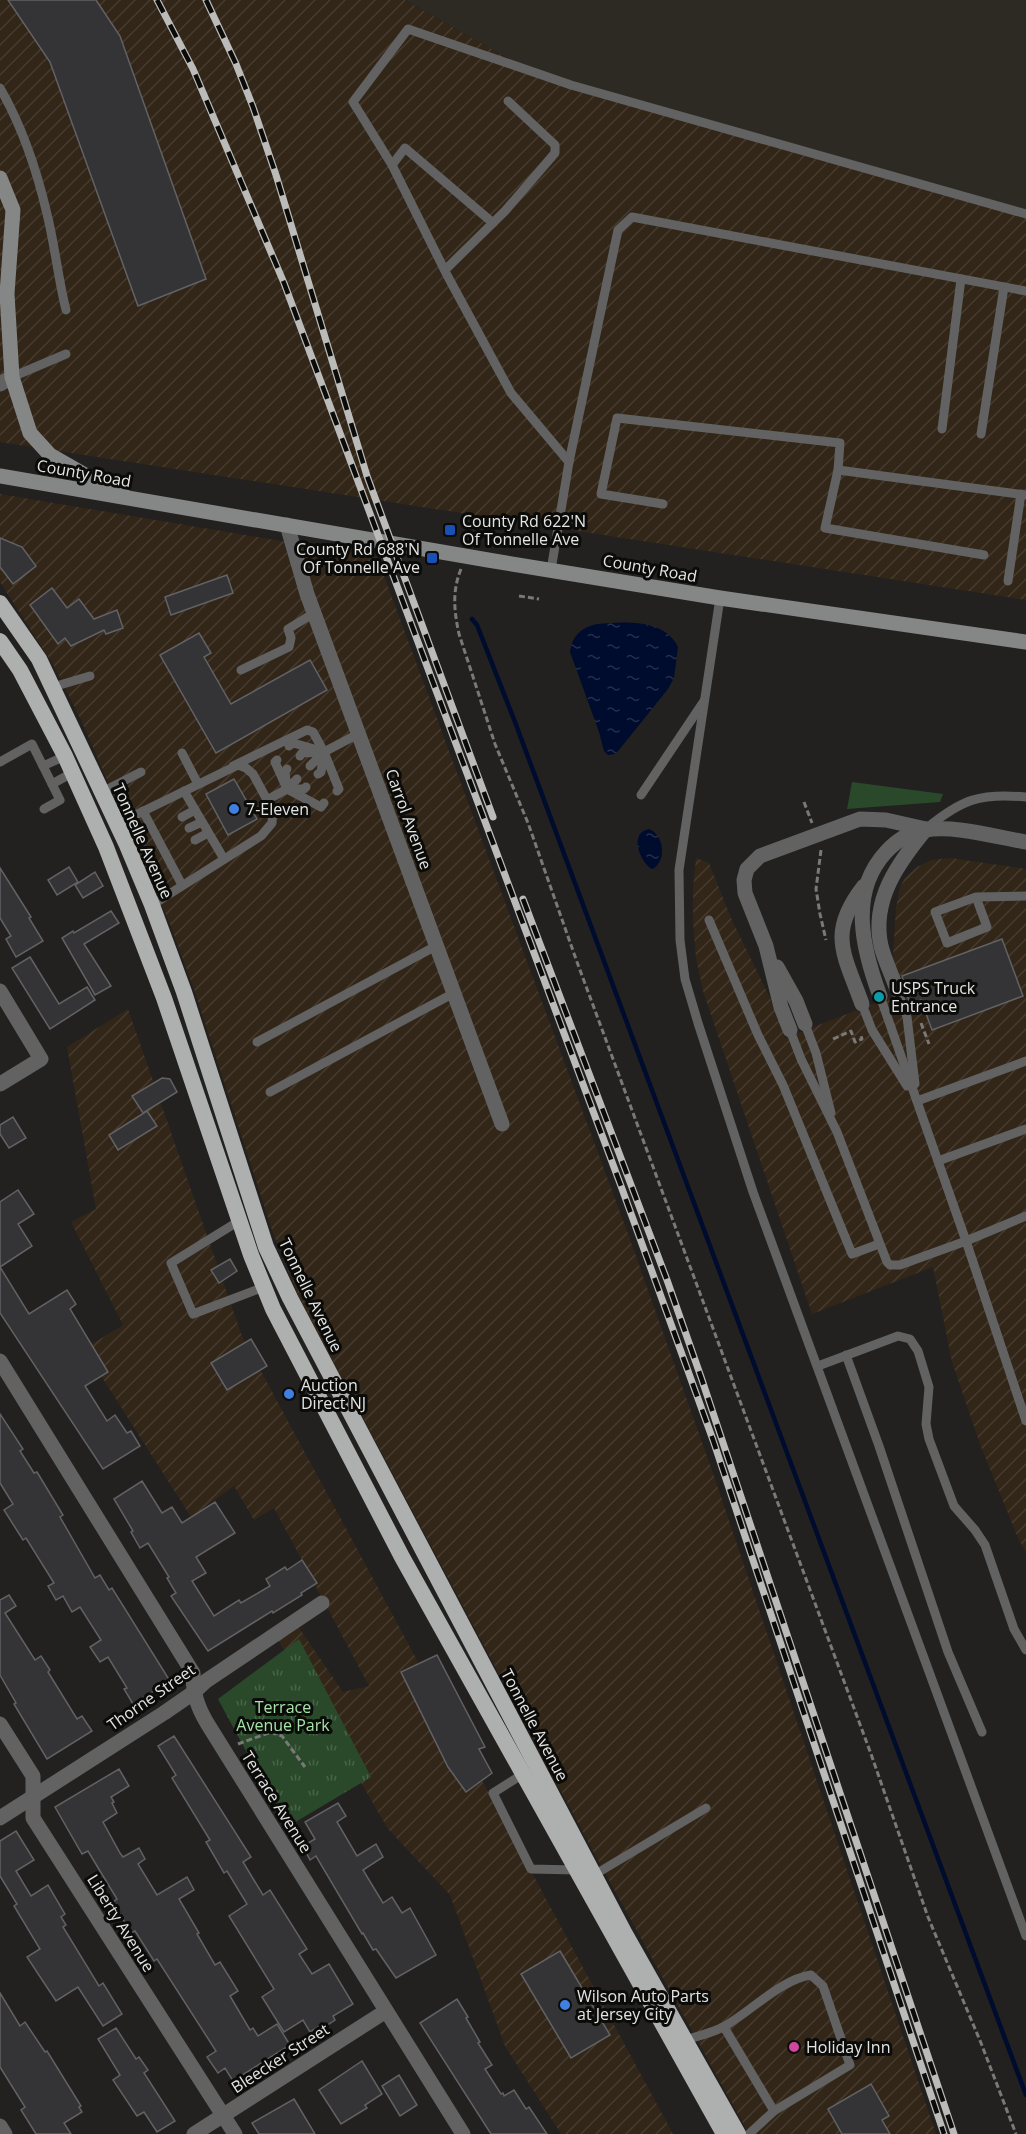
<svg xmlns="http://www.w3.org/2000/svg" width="1026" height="2134" font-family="'Open Sans',sans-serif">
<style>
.industrial{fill:url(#industrial-furrows)}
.built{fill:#2c2a22}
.grass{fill:#2a492a}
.park{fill:url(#park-tufts)}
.water{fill:url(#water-ripples)}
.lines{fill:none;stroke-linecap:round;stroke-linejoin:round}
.stream{stroke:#000c2d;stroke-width:4.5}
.building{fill:#343436;stroke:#626265;stroke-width:1.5}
.path{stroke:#797977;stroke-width:3;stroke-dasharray:6 3;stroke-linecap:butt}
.service{stroke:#616261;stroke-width:9}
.minor{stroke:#616261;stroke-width:15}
.secondary{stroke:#858786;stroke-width:15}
.trunk{stroke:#aeb0af;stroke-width:16}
.rail-casing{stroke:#bbbbb9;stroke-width:7}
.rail{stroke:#0b0b0a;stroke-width:4.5;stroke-dasharray:14;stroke-linecap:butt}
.transit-dot{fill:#1a4fb4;stroke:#0b0b0a;stroke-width:2}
.shop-dot{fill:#3f7fe0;stroke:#0b0b0a;stroke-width:2}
.culture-dot{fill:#0f9aa8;stroke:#0b0b0a;stroke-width:2}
.hotel-dot{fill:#d1479c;stroke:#0b0b0a;stroke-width:2}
.labels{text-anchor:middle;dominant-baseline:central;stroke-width:6;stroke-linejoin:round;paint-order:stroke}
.street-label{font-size:16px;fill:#e4e4e2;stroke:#0b0b0a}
.poi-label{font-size:16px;fill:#e4e4e2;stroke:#0b0b0a;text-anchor:start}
.park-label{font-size:16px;fill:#a7e2a6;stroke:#0b0b0a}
</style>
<defs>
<pattern id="industrial-furrows" width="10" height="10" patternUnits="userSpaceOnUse" patternTransform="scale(1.5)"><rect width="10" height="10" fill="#322618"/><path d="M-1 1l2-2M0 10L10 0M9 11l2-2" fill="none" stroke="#463b2e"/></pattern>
<pattern id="park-tufts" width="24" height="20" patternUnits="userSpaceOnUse" patternTransform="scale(1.5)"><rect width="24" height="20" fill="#2a492a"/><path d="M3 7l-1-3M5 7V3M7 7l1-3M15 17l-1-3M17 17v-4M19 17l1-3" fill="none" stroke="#496349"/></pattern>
<pattern id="water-ripples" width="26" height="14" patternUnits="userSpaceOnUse" patternTransform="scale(1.5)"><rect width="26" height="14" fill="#000c2d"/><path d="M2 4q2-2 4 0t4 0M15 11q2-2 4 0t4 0" fill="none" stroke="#252f4b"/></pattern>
</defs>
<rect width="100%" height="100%" fill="#22211f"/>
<g class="industrial">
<polygon points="0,0 405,0 522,66 1026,214 1026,600 0,442"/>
<polygon points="0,494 377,557 627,1231 714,1476 936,2134 749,2134 594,1853 299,1297 273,1233 195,992 170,924 81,720 54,666 0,582"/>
<polygon points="696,858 709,863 731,918 770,998 785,1038 904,992 895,971 893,956 896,908 900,887 905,878 917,867 931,860 950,858 1026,869 1026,1552 1018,1538 981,1447 952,1362 933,1267 812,1314 703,991 696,958 693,923 693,889"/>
<polygon points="128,1009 242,1336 673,2134 561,2134 505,2046 450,1895 388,1829 276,1636 293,1619 343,1692 369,1686 274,1508 254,1520 234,1486 191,1517 84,1349 123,1325 71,1222 96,1209 67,1047"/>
</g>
<polygon class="built" points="405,0 1026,0 1026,214 522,66"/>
<polygon class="grass" points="852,782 943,794 940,802 847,809"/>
<polygon class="park" points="299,1639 371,1777 287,1827 218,1699"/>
<g class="water">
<path d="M597,624c26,-2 67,-6 81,23l-4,31 -6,11 -49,61 -4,4 -7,1 -4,-4 -5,-19 -29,-80c2,-16 11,-25 27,-28z"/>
<path d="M649,829c15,6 18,31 4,40l-3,-1c-11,-9 -21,-35 -1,-39z"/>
</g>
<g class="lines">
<polyline class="stream" points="472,619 477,625 515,722 1026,2095"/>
</g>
<g class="building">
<polygon points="8,0 96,0 120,36 206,279 138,306 50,62"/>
<polygon points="0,538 22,547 36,566 13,584 0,567"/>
<polygon points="227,575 233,593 171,615 165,597"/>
<polygon points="52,588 67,608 79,599 94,619 117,610 123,628 106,634 104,630 71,646 65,638 58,644 30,605"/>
<polygon points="199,633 211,653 204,657 231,704 310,660 327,690 216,753 160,655"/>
<polygon points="234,779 257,819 228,835 206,794"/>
<polygon points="69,867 78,882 57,895 48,880"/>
<polygon points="0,868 31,917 29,918 43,941 16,957 6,939 11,936 0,918"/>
<polygon points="95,872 103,886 83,898 75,885"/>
<polygon points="111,911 119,923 84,944 111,986 95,995 62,938 73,931 74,933"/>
<polygon points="1002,939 1023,996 932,1030 921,1000 910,1005 902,976"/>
<polygon points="30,957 59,1004 87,987 95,1000 50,1029 12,968"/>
<polygon points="162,1078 170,1079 177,1092 143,1113 132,1096"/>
<polygon points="147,1111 157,1126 118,1150 109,1135"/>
<polygon points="13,1117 26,1138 9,1148 0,1134 0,1125"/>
<polygon points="18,1190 34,1214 18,1224 32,1246 0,1267 0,1202"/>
<polygon points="230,1259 237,1271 219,1283 211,1270"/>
<polygon points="0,1267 29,1314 67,1290 76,1304 70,1309 108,1372 85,1386 107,1421 115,1415 127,1433 131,1431 140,1446 103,1469 0,1313"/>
<polygon points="251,1339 267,1366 227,1390 211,1363"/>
<polygon points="0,1414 23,1449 20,1451 34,1473 37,1472 63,1515 60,1517 95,1578 100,1575 109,1590 112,1588 170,1681 133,1704 124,1689 127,1688 108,1657 100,1662 90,1647 101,1640 80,1607 72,1612 63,1596 56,1600 48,1586 54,1583 26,1538 23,1540 4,1510 13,1504 0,1483"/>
<polygon points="142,1481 162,1513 172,1507 182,1523 215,1502 235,1533 196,1557 206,1573 192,1581 214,1616 239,1600 241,1603 270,1586 266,1579 285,1567 287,1570 302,1560 317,1583 301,1593 302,1595 273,1613 272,1611 208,1651 171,1596 176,1593 167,1578 169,1577 148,1543 140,1548 131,1532 133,1531 114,1499"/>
<polygon points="9,1595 16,1606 5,1613 35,1660 41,1656 50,1670 48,1672 77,1719 82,1716 92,1731 47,1759 14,1704 16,1703 0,1675 0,1600"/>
<polygon points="437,1655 485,1747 479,1749 492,1773 466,1792 448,1767 401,1672"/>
<polygon points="174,1736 251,1857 243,1862 263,1895 270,1890 307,1949 299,1954 312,1974 329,1964 353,2004 333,2016 335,2020 320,2030 318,2027 310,2032 303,2020 284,2032 262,1997 274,1989 229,1916 247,1904 227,1871 224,1873 206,1842 210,1840 172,1778 176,1775 158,1746"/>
<polygon points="119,1769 129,1786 111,1797 114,1802 112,1803 117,1813 103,1822 120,1853 123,1857 139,1848 145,1859 138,1864 157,1895 187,1877 194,1890 179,1899 199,1933 197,1934 215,1965 220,1962 238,1991 230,1996 250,2030 253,2028 258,2036 277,2024 290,2045 233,2081 225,2068 218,2073 207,2057 216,2051 157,1959 154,1961 135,1931 131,1933 113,1902 117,1899 97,1866 88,1851 82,1854 55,1807"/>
<polygon points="338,1803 346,1816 337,1822 357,1856 376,1844 383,1857 363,1870 383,1903 392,1897 402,1913 410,1908 436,1955 396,1978 376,1949 373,1950 363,1933 362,1934 316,1856 310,1860 303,1846 315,1839 305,1822"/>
<polygon points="16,1831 34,1860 16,1871 31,1896 48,1885 65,1914 61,1917 66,1925 63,1927 99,1986 103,1983 122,2014 103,2026 78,1987 56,2001 27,1957 40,1949 14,1906 17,1904 0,1876 0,1841"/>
<polygon points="560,1951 610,2035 571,2058 521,1974"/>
<polygon points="0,1993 20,2026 25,2022 45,2052 47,2051 81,2106 79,2107 82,2112 64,2123 71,2134 36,2134 21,2110 25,2107 0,2067"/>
<polygon points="457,1999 468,2017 466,2018 480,2042 478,2043 492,2065 485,2069 501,2094 503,2093 504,2096 514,2090 526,2109 529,2107 547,2134 491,2134 420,2023"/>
<polygon points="116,2028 136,2059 139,2057 148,2070 144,2073 175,2121 157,2132 144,2112 137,2116 113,2080 120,2075 98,2039"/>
<polygon points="362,2061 382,2094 365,2105 367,2108 341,2124 319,2090"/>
<polygon points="399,2075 417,2105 400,2116 382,2086"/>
<polygon points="871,2084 889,2116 882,2120 890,2134 842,2134 828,2109"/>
<polygon points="294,2099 315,2134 259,2134 252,2123"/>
</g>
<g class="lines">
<g class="path">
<path d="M461,569c-9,22 -7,42 -2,65l36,110 33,79 49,139 294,792 57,163 53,126 35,91"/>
<polyline points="519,596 539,599"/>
<polyline points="804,802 812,823"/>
<polyline points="821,850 816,889 820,914 826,940"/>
<polyline points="921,1023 929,1044"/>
<polyline points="833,1039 851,1031 855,1042 862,1039 861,1036"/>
<polyline points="271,1732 282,1736 305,1767"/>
<polyline points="238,1744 271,1732 287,1720"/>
</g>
<g class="service">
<path d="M0,88c22,38 37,83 47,126 8,32 11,64 19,96"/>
<polyline points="392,165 405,148 493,223"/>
<polyline points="445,270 505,211 555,153 555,145 508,101"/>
<polyline points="12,377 66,354"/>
<polyline points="942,429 961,279"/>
<polyline points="981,434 1004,287"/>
<polyline points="569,462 511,393 447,275 392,165 353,102 408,29 571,85 1026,214"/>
<polyline points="838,470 1026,495"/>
<polyline points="663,504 601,494 617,418 840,443 838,470 825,528 984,555"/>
<polyline points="551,570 569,462 618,230 632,217 1026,291"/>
<polyline points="1008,581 1021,494"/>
<polyline points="720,598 679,870 680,940 685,979 698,1023 753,1192 1026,1936"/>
<polyline points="241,670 289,647 291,638 288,629 314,613"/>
<polyline points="53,687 90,676"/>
<polyline points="289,746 293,743 318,750"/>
<polyline points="182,753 198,784"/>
<polyline points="277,760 275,762 287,789 321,807 324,803"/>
<polyline points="0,762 32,744 60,800 44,809"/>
<polyline points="43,766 65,756"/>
<polyline points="233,766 307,730 313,732 324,752 302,753 300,756"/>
<polyline points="310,766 324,752 321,772 318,774"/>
<polyline points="287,769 285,772 287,789 297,779"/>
<polyline points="52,784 72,773"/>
<polyline points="290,789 304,789 306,787"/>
<polyline points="184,791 224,859"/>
<polyline points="337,791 339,789 324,752 358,734"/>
<polyline points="102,792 141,772"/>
<polyline points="641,795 704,701"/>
<polyline points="267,800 287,789"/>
<polyline points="143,811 182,885"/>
<polyline points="182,817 195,810"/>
<polyline points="117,824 238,765 246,768 253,774 273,811 272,823 261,836 152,905"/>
<polyline points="189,828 202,822"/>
<path d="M927,828c35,-29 53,-35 99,-31"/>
<polyline points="195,840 208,833"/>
<polyline points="976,897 987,927 947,943 935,912 976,897 1026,896"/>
<polyline points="709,920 758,1035 783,1085 852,1254 879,1244"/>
<polyline points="897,990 907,1017 915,1084"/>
<polyline points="880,996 966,1241 1026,1216"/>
<polyline points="862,1004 872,1030 907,1086"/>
<polyline points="805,1024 816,1053 831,1113"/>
<polyline points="790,1030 801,1059 837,1132 887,1262 890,1265 900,1265 966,1241 1026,1421"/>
<polyline points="257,1042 436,946"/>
<polyline points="270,1092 454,993"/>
<polyline points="917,1101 1026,1061"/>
<polyline points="938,1161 1026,1129"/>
<polyline points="239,1221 171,1263 193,1314 264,1287"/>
<polyline points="846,1355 879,1446 948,1652 982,1732"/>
<polyline points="818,1366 898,1336 910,1339 918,1351 929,1387 926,1424 929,1439 954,1506 975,1530 985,1545 1014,1629 1026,1650"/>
<polyline points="523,1774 493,1793 531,1869 576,1870"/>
<polyline points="594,1875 706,1808"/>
<polyline points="724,2027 774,2111"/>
<path d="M685,2040c13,-4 28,-7 40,-14 26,-15 57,-47 86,-51l12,11 27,79 -76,46 -25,23"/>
</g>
<g class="minor">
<polyline points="0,384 12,377"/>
<polyline points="287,525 307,594 502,1124"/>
<polyline points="777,967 796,1001 805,1024"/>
<path d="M897,990c-5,-15 -12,-29 -16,-44 -10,-46 17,-83 45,-117"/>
<polyline points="0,991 41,1059 0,1084"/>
<path d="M880,996c-17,-46 -32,-103 6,-144 10,-11 23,-20 39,-22 31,-5 70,7 101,12"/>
<path d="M862,1004c-18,-50 -35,-71 2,-118"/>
<polyline points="790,1030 781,1007 766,946 745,893 744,880 747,869 760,856 860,819 886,820 926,829"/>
<path d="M0,1361l193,312c0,20 4,33 14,50l256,411"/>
<polyline points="0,1724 33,1776 33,1818 235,2134"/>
<polyline points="0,1818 164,1713 193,1693 206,1681 322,1603"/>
<polyline points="0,2126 5,2134"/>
<polyline points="194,2134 386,2011"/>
</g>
<g class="secondary">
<polyline points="0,178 13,210 7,294 12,377 30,433 50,455 92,479 122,490"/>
<polyline points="0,476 488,560 720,598 1026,642"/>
</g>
<g class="trunk">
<polyline points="0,603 39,659 126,843 152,905 184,992 266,1247 290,1298 625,1934 738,2134"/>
<polyline points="0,641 20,670 65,756 106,847 164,998 251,1255 273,1309 402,1557 724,2134"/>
</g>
<g class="rail-casing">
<g id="rail">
<polyline points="157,0 193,69 284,283 621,1186 713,1440 944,2134"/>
<polyline points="206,0 236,64 253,107 276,175 367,476 493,817"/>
<polyline points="523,899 667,1280 701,1377 954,2134"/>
</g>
</g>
<use href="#rail" class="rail"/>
</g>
<g class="transit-dot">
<rect x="444" y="524" width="12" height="12" rx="3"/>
<rect x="426" y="552" width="12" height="12" rx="3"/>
</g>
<g class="shop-dot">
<circle cx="234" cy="809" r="6"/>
<circle cx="289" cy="1394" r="6"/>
<circle cx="565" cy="2005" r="6"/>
</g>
<circle class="culture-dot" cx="879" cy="997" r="6"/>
<circle class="hotel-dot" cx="794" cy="2047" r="6"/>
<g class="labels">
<g class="street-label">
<text transform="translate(84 473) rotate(10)">County Road</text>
<text transform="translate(650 568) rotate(10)">County Road</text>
<text transform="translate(409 819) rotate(70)">Carrol Avenue</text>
<text transform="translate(143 841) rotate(66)">Tonnelle Avenue</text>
<text transform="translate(311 1295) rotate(64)">Tonnelle Avenue</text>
<text transform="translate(151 1697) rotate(-35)">Thorne Street</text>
<text transform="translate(535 1725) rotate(62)">Tonnelle Avenue</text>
<text transform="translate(277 1802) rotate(58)">Terrace Avenue</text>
<text transform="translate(121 1923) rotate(58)">Liberty Avenue</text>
<text transform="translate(280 2058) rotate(-33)">Bleecker Street</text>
</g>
<g class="poi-label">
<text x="462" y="521">County Rd 622'N<tspan x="462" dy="18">Of Tonnelle Ave</tspan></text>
<text x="420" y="549" text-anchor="end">County Rd 688'N<tspan x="420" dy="18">Of Tonnelle Ave</tspan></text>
<text x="246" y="809">7-Eleven</text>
<text x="891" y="988">USPS Truck<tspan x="891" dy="18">Entrance</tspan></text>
<text x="301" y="1385">Auction<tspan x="301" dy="18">Direct NJ</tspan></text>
<text x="577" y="1996">Wilson Auto Parts<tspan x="577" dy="18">at Jersey City</tspan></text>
<text x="806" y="2047">Holiday Inn</text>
</g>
<g class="park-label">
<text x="283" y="1707">Terrace<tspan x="283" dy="18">Avenue Park</tspan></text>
</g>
</g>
</svg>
